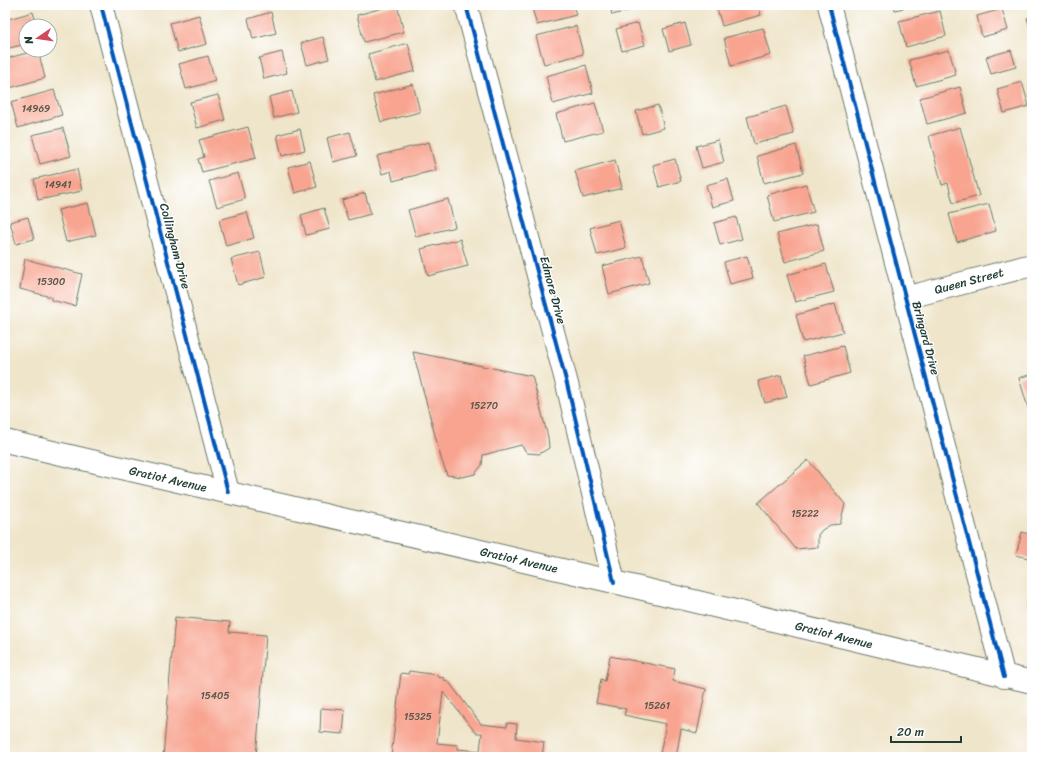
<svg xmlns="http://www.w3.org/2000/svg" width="1037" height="762" font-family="Sriracha,sans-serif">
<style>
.building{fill:#f8a490;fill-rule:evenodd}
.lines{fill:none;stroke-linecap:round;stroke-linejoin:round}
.street-casing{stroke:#687868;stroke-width:24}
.primary-casing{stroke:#687868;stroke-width:24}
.street{stroke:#fff;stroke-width:22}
.primary{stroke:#fff;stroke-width:22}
.cycleway-casing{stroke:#fff;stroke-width:6}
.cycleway{stroke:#0057b8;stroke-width:4}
.labels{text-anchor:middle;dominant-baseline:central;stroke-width:3;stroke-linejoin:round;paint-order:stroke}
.number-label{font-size:10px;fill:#55574b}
.street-label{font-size:12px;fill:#1f3d34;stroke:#fff}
</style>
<rect width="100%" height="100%" fill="#fff"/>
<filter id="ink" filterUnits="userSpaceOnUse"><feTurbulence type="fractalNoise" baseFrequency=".025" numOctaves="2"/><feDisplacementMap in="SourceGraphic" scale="8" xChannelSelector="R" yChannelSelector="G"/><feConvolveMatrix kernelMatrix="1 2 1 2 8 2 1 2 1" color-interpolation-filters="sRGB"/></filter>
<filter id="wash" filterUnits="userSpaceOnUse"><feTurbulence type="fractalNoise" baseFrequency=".012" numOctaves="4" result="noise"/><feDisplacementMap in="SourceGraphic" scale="16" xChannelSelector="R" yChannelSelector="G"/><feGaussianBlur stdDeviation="0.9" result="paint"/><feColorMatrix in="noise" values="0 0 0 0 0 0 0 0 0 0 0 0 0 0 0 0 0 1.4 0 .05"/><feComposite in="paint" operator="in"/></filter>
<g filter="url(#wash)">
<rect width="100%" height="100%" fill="#efe5ca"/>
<g id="blocks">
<g class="building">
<polygon points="394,5 397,5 404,32 364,42 357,15"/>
<polygon points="531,5 573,5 576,15 537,25"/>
<polygon points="610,5 634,5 635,9 612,15"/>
<polygon points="716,5 758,5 761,15 722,26"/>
<polygon points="894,5 912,5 912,6 895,10"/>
<polygon points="1002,9 1008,30 982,37 977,16"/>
<polygon points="940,11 946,36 906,47 899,21"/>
<polygon points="33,12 37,26 26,26 26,44 5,49 5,20"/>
<polygon points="271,12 276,33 253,39 248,19"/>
<polygon points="199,15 207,44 178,52 170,23"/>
<polygon points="1032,17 1032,35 1027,18"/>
<polygon points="638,23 645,45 622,51 616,29"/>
<polygon points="685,23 691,45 669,51 663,29"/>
<polygon points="576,26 583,54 544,64 536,36"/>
<polygon points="763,28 771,55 731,66 724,38"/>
<polygon points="323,37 329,59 307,65 301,43"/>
<polygon points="408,43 415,71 375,82 368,54"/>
<polygon points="38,50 45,78 6,89 5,59"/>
<polygon points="949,50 956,75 916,86 909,60"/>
<polygon points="1011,50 1016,67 991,74 986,57"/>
<polygon points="282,52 287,73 264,79 259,58"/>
<polygon points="208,56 215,81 186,89 179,64"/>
<polygon points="586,65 593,93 553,104 546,76"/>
<polygon points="1022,82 1029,106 1004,113 997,89"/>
<polygon points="413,84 420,112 381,122 373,95"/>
<polygon points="960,87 967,113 927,124 920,98"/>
<polygon points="54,90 62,115 18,128 11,102"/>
<polygon points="292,91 297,112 274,118 269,97"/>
<polygon points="218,95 225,120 197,128 190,102"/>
<polygon points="595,103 603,131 563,141 556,114"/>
<polygon points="658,105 664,128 642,134 636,111"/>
<polygon points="786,106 794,134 754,144 747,117"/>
<polygon points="248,127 256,158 202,172 198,159 204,157 199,140"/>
<polygon points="960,127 979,196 953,203 948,183 942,185 929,136"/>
<polygon points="63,128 71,156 40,164 32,135"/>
<polygon points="300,129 305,150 282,156 277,135"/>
<polygon points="350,132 357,156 333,162 327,138"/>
<polygon points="718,140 724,162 702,168 696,146"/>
<polygon points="429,142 436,170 393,181 391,171 382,174 377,156"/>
<polygon points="796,145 803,173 764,183 757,156"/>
<polygon points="675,159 681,181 659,187 653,165"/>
<polygon points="615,160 622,188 583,198 575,171"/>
<polygon points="310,161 317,187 295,193 288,167"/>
<polygon points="77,169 82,191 38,200 34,179"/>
<polygon points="238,173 245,199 217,207 209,181"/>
<polygon points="728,179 734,201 712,207 706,185"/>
<polygon points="806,184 814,212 774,222 767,195"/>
<polygon points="365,193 371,214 348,220 342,200"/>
<polygon points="448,199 455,227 416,237 408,210"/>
<polygon points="88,203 96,235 66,242 58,210"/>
<polygon points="989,204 996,231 957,242 949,214"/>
<polygon points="324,208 330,229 306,235 301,215"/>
<polygon points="247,212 254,238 226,246 219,220"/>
<polygon points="28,217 34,239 16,244 10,222"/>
<polygon points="736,217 742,239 720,245 714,223"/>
<polygon points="619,220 626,248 597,255 590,228"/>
<polygon points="817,224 824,251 785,262 777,234"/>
<polygon points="460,239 468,266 428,276 421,249"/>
<polygon points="260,252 266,277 238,285 231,259"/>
<polygon points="642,256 649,283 609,294 602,266"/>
<polygon points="747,256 753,278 730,284 724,262"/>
<polygon points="25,259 82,274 75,306 51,300 51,297 20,289"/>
<polygon points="826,264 834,292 795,302 787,275"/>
<polygon points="835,304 843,332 803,342 796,315"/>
<polygon points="843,346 850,373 811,384 803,356"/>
<polygon points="413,352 532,376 548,437 549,448 539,454 527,453 521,445 483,455 482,465 475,474 462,477 447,475 441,458"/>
<polygon points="1032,374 1032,421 1019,378"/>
<polygon points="781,375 787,397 765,403 758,381"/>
<polygon points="808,460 845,504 840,524 830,525 822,530 818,535 818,547 796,549 758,503"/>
<polygon points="1022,532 1032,535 1032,559 1016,555"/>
<polygon points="1032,585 1032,604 1027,602"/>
<polygon points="175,617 230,622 229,632 266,635 256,757 163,757"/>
<polygon points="610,656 675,669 673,681 706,689 697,733 681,729 676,757 660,754 666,724 624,715 626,709 596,703 601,679 605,681"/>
<path d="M409,671l29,4v2l6,1v2l4,1 33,43 26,3v-4l10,1 -1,14 28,4 -2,15h-151l10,-84 7,1zM443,692l33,41h6l-2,18 -22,-2v-4l-21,-2z"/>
<polygon points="321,708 345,710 343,734 320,732"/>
</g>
</g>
</g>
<g filter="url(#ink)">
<use href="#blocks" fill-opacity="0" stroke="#687868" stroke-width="1"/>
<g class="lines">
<g class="street-casing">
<g id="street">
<polyline points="101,5 228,492"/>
<polyline points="466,5 567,384 614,582"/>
<polyline points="829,5 1004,677"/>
<polyline points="905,298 1032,265"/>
</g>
</g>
<g class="primary-casing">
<polyline id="primary" points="5,441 614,582 1032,682"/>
</g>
<use href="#street" class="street"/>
<use href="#primary" class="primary"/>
<g class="cycleway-casing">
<g id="cycleway">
<polyline points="101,5 228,492"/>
<polyline points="466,5 567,384 614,582"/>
<polyline points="829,5 1004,677"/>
</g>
</g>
<use href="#cycleway" class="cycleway"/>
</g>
</g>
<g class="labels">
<g class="number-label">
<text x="36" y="109">14969</text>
<text x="58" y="185">14941</text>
<text x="51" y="282">15300</text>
<text x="484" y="406">15270</text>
<text x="805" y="514">15222</text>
<text x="215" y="696">15405</text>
<text x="657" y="706">15261</text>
<text x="418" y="717">15325</text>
</g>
<g class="street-label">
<text transform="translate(175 246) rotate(75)">Collingham Drive</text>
<text transform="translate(969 281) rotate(-15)">Queen Street</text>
<text transform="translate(553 290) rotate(75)">Edmore Drive</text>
<text transform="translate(926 338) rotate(75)">Bringard Drive</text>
<text transform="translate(168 479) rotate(13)">Gratiot Avenue</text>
<text transform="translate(519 560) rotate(13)">Gratiot Avenue</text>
<text transform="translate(834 635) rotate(14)">Gratiot Avenue</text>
</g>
</g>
<rect width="1037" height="762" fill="none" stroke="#fff" stroke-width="20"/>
<g transform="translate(38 38) rotate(257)"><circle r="19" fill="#ffffff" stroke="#a5b1ae"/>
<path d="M0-3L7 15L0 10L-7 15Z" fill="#d1495b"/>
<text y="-6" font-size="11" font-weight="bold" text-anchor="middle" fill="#1f3d34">N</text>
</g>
<path d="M891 736v6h70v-6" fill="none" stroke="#1f3d34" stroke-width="2"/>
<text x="897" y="736" font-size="12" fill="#1f3d34" stroke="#ffffff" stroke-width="3" paint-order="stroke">20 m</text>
</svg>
